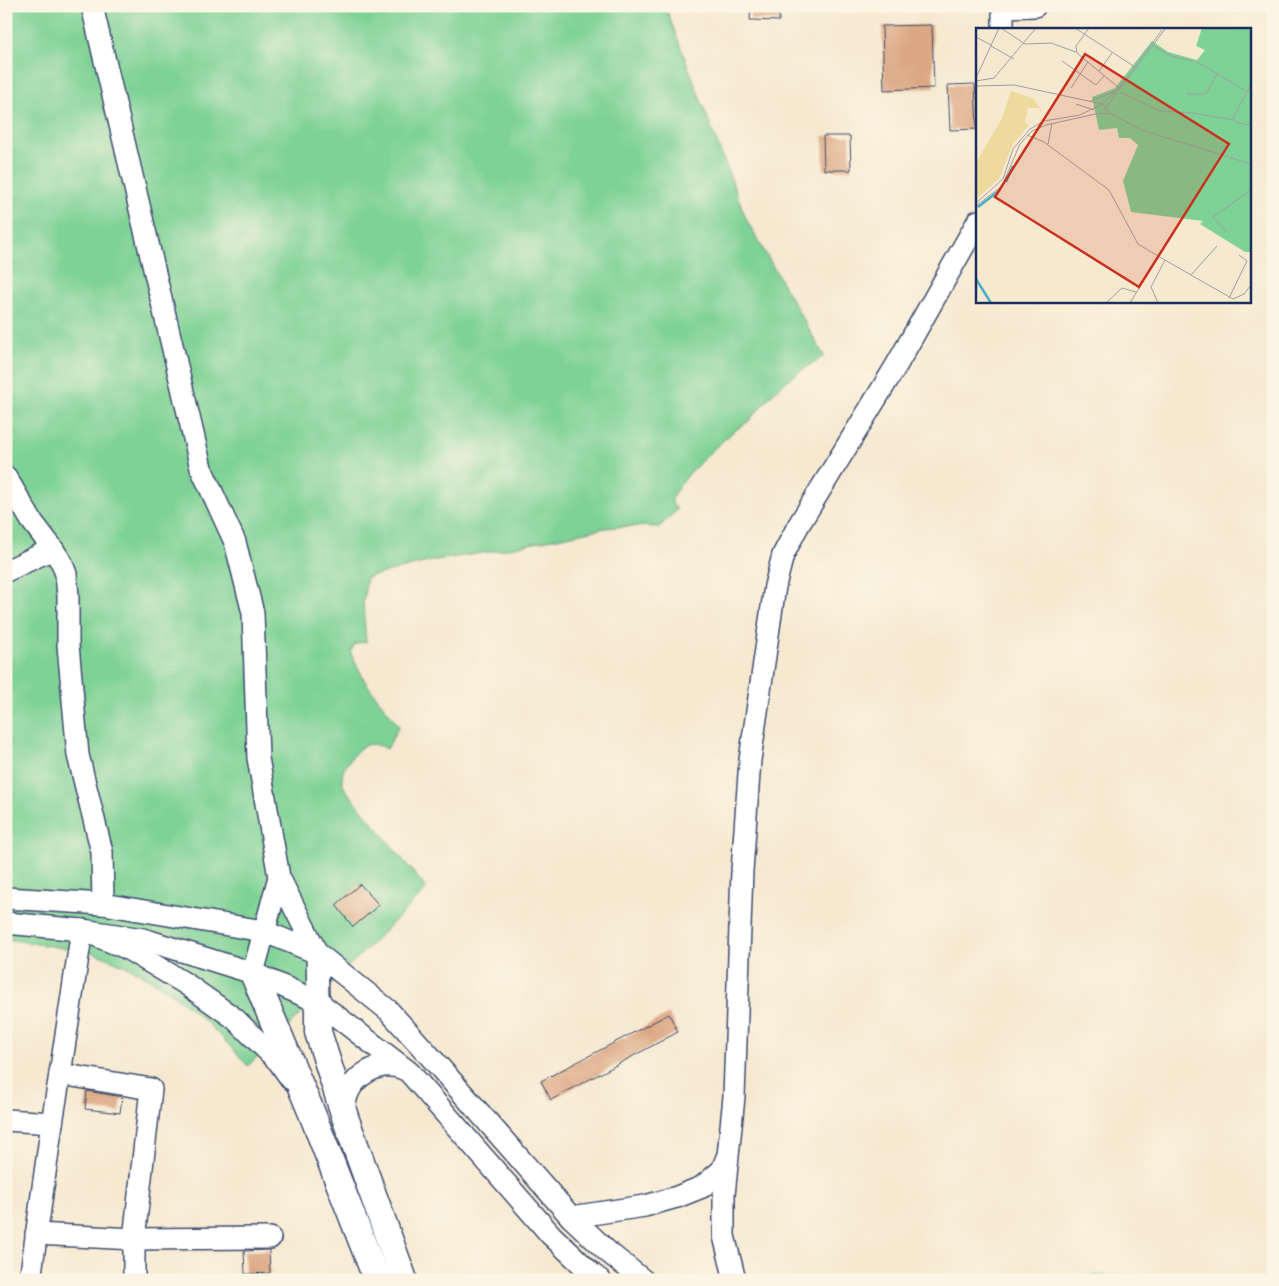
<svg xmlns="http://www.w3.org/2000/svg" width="1279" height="1286" font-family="'Sorts Mill Goudy',serif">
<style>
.green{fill:#7ed295;stroke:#4c807a}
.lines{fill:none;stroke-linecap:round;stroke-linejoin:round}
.stream{stroke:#47b0c6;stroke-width:4.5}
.building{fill:#dca783}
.minor-casing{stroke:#3c4b6f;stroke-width:24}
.major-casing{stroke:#3c4b6f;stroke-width:29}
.minor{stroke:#fff;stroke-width:21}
.major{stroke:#fff;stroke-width:26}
.inset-river{fill:none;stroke:#47b0c6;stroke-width:2.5}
.inset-road{fill:none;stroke:#9e9fa2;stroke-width:1}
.view{fill:#c8321e;fill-opacity:0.15;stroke:#c8321e;stroke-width:2.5}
.inset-edge{fill:none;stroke:#1b2f5e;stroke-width:2.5}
</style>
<rect width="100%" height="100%" fill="#fcf5e5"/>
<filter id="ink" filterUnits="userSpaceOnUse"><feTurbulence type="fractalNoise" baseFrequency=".02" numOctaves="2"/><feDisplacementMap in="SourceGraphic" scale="10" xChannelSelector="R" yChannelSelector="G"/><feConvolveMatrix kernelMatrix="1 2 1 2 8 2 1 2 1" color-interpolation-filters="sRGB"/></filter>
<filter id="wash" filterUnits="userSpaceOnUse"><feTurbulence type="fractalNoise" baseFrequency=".0096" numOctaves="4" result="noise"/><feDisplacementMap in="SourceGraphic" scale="20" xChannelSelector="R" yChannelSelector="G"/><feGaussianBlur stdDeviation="1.12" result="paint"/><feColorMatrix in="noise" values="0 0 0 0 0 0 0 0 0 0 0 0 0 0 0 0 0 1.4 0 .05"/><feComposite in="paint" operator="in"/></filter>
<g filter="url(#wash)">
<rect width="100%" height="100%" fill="#f6e9d0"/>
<path class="green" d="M6,6h659l82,215 77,135 -25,16 -14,10 -13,12 -23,27 -15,10 -28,25 -17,18 -15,19 -2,5v5l5,7 -18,17c-19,-1 -36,-1 -54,1l-110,23 -59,9 -69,17 -4,26 3,39h-4l-8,3 -3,7 1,4 14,27 33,43 -12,23c-18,-9 -26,-5 -37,11 -7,9 -11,17 -5,29l81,99 -2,4 -176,174c-44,-50 -90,-92 -155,-113 -10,-3 -20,-3 -30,-5 -19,-3 -38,-6 -57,-9z"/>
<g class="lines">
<polyline class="stream" points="1070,1280 1097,1277 1163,1278 1196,1280"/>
</g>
<g id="blocks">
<g class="building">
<polygon points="751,6 779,6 779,21 750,20"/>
<polygon points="932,25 934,88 884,90 882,26"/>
<polygon points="975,84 977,129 950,130 948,85"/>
<polygon points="823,136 850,136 851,170 824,170"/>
<polygon points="360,884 379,905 353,927 336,905"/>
<polygon points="669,1014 678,1032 551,1100 541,1081"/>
<polygon points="87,1091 122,1097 120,1113 85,1109"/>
<polygon points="269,1250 270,1273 245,1274 244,1251"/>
</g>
</g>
</g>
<g filter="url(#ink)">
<use href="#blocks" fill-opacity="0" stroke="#3c4b6f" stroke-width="1"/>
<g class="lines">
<g class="minor-casing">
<g id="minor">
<polyline points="92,6 201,468 235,542 253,613 258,758 279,877 317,953 388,1010 428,1054 571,1217 608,1252 643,1280"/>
<polyline points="1003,6 1003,29"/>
<polyline points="1003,7 1035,6"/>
<polyline points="6,477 31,520 50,545 62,563 66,574 68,596 68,645 78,755 102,852 103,904"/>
<polyline points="6,571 53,549"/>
<polyline points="279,877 253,973 318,1002 409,1072 551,1235 592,1274 600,1280"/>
<polyline points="6,898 103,904 263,931 317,953 318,1002"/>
<polyline points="6,923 82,930 143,939 253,973"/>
<polyline points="82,930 126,948 186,984 234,1018 279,1062 291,1079"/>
<polyline points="60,1074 151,1089 134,1239 134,1280"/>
<path d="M345,1117c0,-3 -1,-8 0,-12 3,-28 35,-48 61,-35"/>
<polyline points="6,1120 52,1123"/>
<polyline points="571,1217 645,1206 677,1197 702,1187 722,1170 727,1157"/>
<polyline points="36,1234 134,1239 270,1238"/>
<polyline points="30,1280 52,1123 60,1074 82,930"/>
<polyline points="735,1280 724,1236 724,1195 734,1097 742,871 750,760 775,586 783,555 798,526 896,366 978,221"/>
</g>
</g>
<g class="major-casing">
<g id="major">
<polyline points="253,973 311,1111 377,1280"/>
<polyline points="318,1002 318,1032 346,1120 404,1280"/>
</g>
</g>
<use href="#minor" class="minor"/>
<use href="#major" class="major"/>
</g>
</g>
<g transform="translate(976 28)">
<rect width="275" height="275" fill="#f6e9d0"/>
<path d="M226,0h49v224h-6l-45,-28 3,-3 -72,-9 -8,-31 15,-36 -8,-7h-11l-2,-10 -18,2 -7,-33 23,-9 37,-47 16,11 29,8 8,-10 -9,-4z" fill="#7ed295"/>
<path d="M35,63l23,8 10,15 -6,-6h-10l-3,14 4,3 -16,19 -14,35 -23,20v-36l26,-45z" fill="#eeda9e"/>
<path class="inset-river" d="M30,154l7,-16M2,179l22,-17M0,251l15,24"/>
<path class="inset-road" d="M25,0l24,16 26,-1 25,9M99,0l60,39M113,0l-13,18 1,7 42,35M0,9l15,8M15,18l23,13M178,18l17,10 28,7 47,28M86,33l34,24 8,-9M123,43l13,-18M0,50l23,-50M0,53l18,-3 42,-50M275,56l-18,34 4,5 14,2M0,58l38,-1 88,19M95,60l17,-26M144,64l40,19 33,2 41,7M210,66h20l11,-20M115,73l24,-10M100,76l18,6M126,76l17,-16 43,-58M128,82l62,-82M51,107l17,7 65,48 29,54 20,12 33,19 26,-29M72,116l4,-21M0,175l27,-24 10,-30 17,-20 14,-8 36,-6 22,-11 9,10M0,178l26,-20 18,-42 12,-13 14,-6 54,-12 11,1 31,16 109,34M250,203l-13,-14 38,-27M215,247l42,24 11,-5 7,-9M253,270l18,-37 -8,-6M130,275l16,-15 14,4M154,275l28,-47M182,275l-7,-16 14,-27"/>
<path class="view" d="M109,26l144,90 -90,143 -144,-90z"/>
<rect width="275" height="275" class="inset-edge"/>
</g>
<rect width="1279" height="1286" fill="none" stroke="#fcf5e5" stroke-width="25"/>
</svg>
